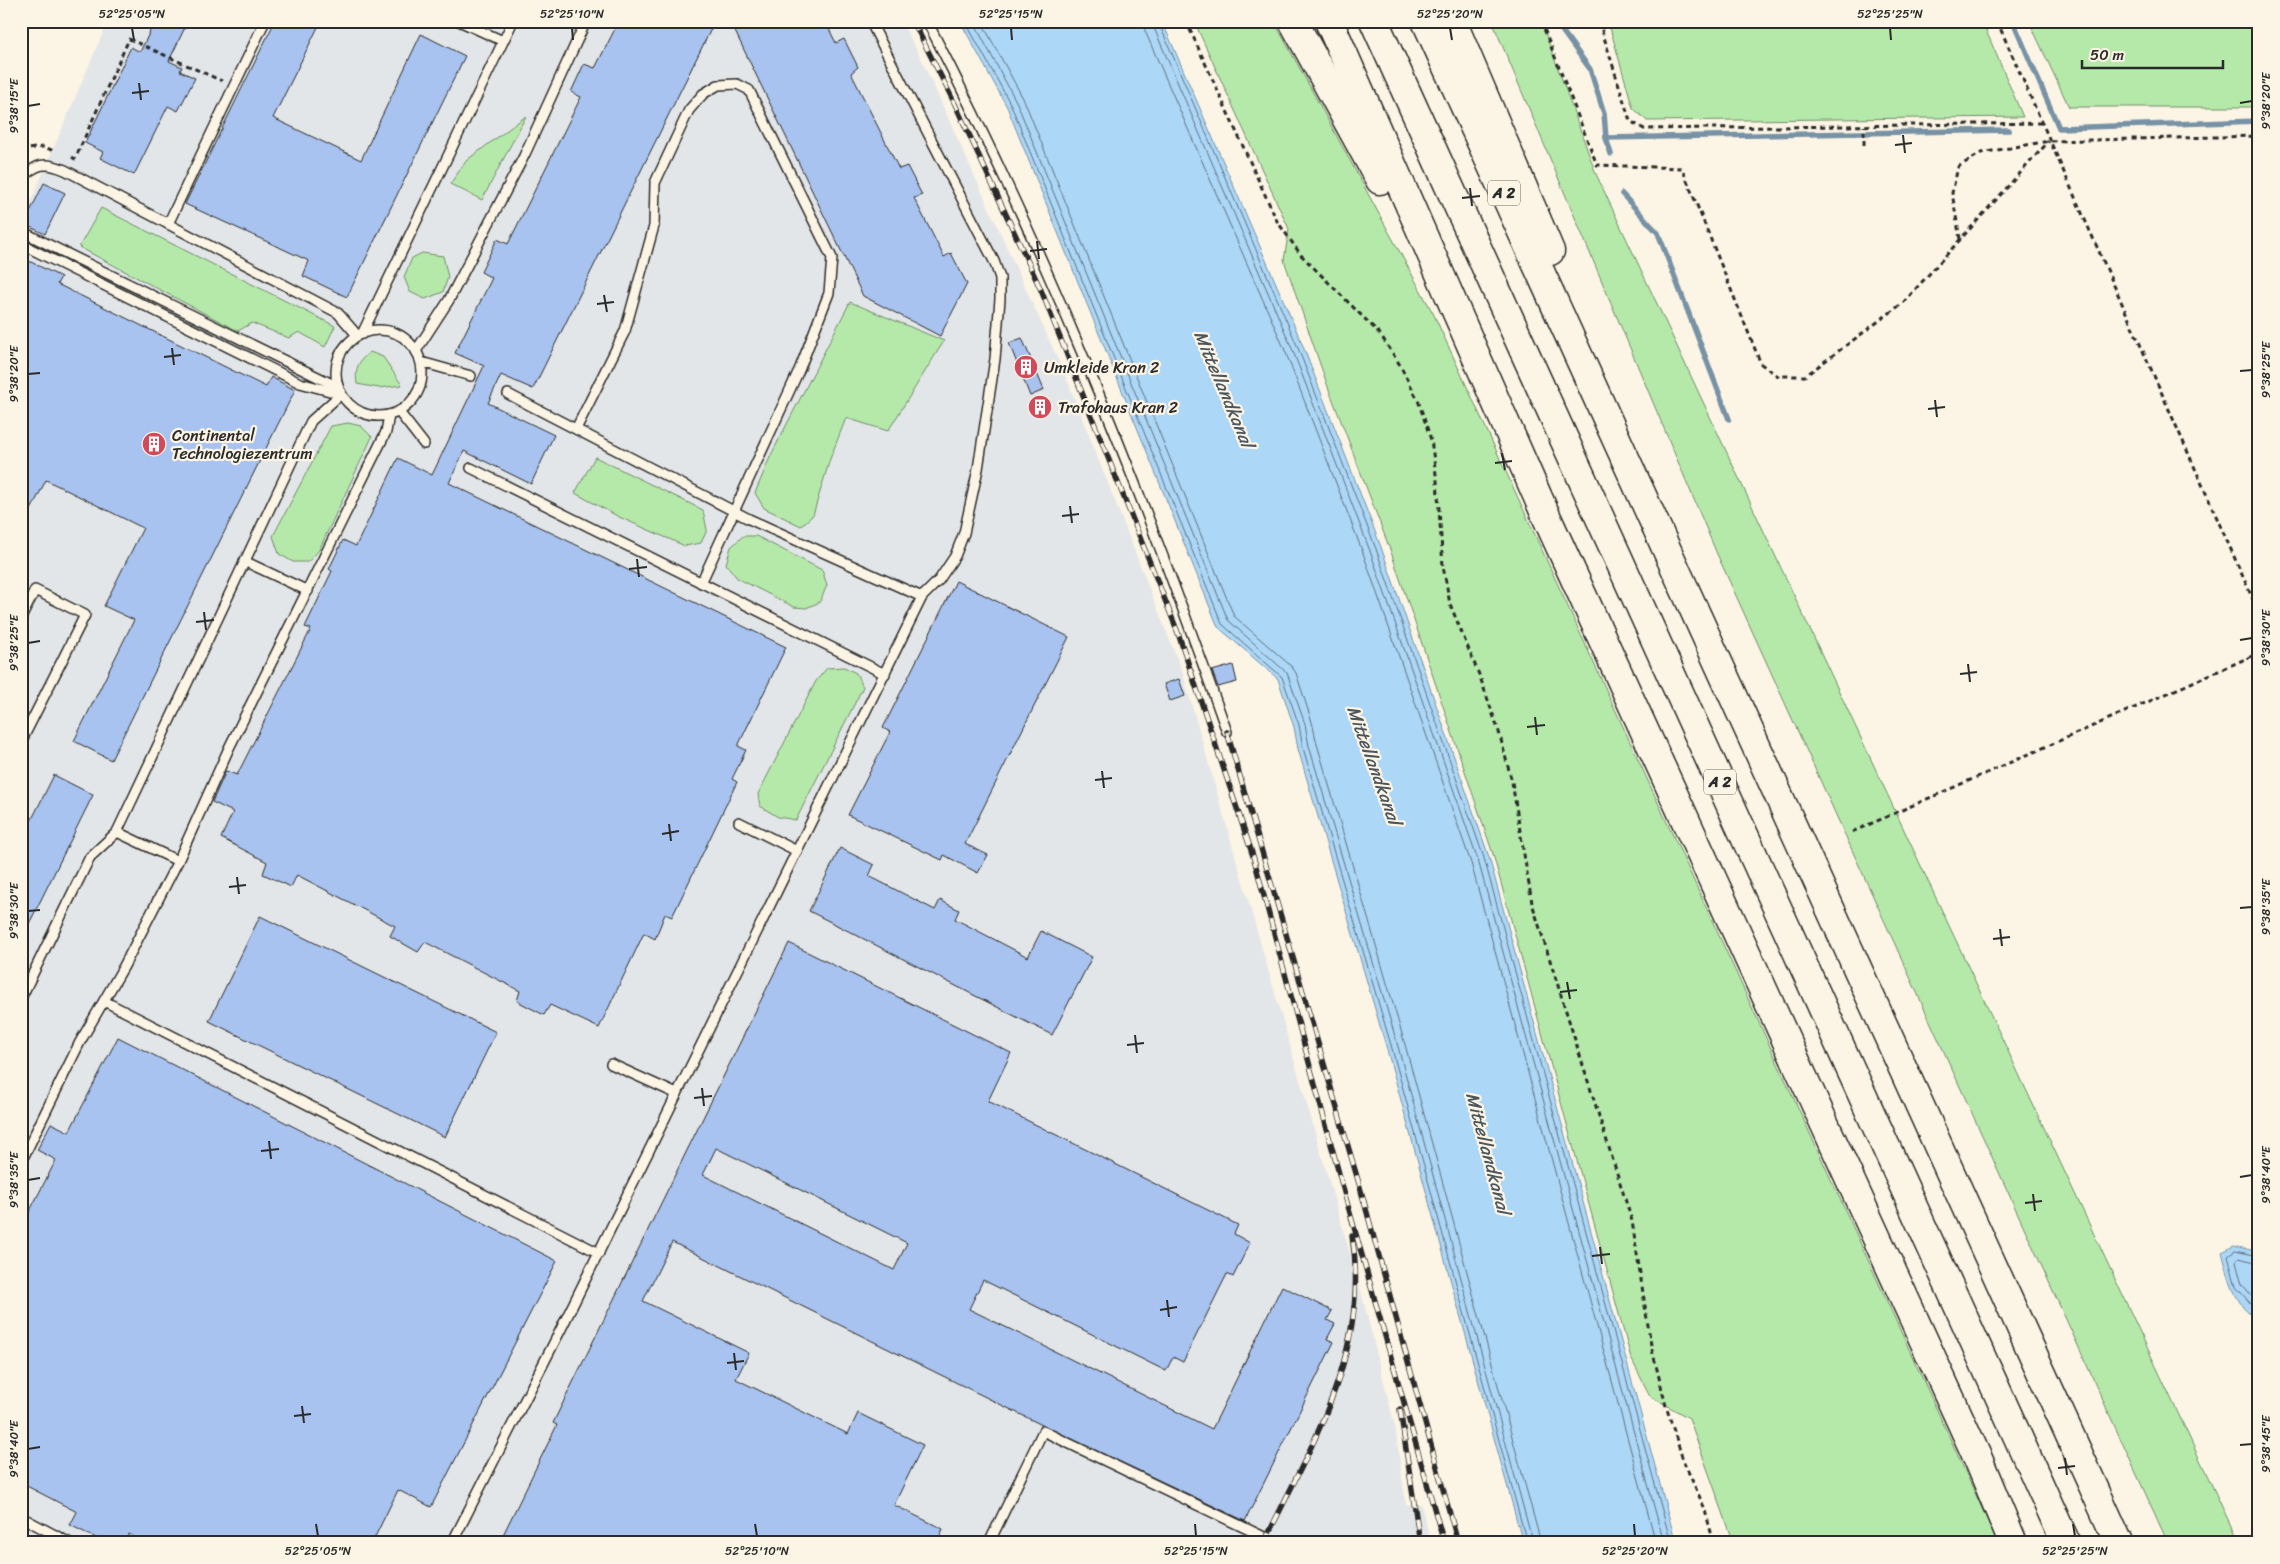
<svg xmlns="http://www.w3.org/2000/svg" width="2280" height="1564" font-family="Sriracha,sans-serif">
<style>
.built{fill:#e3e6e8}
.green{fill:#b5e9aa;stroke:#708a6a}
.water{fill:#acd7f7;stroke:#7892a5}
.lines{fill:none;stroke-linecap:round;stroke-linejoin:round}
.shore{stroke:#5f707d;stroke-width:1}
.stream{stroke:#7892a5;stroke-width:5.5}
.building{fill:#a8c3f0;stroke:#2b2b2b;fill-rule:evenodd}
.lane-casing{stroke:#2b2b2b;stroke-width:12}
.highway-casing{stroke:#2b2b2b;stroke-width:31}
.path{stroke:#2b2b2b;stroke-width:3;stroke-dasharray:5 4;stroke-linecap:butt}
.lane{stroke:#fcf5e5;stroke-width:9}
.highway{stroke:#fcf5e5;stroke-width:28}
.rail-casing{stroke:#2b2b2b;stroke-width:5.5}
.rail{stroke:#fcf5e5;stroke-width:4;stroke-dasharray:11;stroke-linecap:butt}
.ticks{fill:none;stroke:#2b2b2b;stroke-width:2}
.labels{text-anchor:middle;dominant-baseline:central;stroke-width:4.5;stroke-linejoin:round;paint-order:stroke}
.shield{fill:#fcf5e5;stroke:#6a6863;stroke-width:1}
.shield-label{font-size:15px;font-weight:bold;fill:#2b2b2b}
.poi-label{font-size:16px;fill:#2b2b2b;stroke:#fcf5e5;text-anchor:start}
.water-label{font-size:18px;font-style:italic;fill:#4b565e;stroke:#fcf5e5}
.neatline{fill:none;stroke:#2b2b2b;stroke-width:2}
.ticks-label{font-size:12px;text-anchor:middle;fill:#2b2b2b}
</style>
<rect width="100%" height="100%" fill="#fcf5e5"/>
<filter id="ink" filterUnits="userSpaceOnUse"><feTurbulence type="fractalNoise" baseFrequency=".02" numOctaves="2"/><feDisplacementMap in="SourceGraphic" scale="10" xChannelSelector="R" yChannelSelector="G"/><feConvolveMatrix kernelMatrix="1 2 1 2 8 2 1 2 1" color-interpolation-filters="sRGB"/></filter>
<g filter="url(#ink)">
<polygon class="built" points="108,21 901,21 920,56 1066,377 1182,671 1362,1295 1395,1426 1406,1505 1421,1504 1431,1543 21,1543 21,224"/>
<g class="green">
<polygon points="1194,21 1274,21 1434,315 1998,1543 1734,1543 1689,1418 1650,1396 1631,1358 1493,854 1391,552 1328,387 1284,260 1289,229"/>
<polygon points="1492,21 1541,21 1596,174 2239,1543 2168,1543 1717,554"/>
<polygon points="1608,21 1982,21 2023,117 1647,121 1633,108"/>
<polygon points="2029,21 2259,21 2259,107 2069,107"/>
<polygon points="526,116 482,200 450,184 467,160"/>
<polygon points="101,208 335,326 325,347 299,332 289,338 252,323 238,331 79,247"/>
<polygon points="422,253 443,256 448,277 443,292 425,299 410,292 404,277 412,258"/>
<polygon points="850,302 944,341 888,431 846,418 830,459 813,515 801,526 764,508 755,493 771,455"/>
<path d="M370,352l13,5 19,28 -23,3 -22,-4c-2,-15 0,-22 13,-32z"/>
<polygon points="348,423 361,426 372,437 319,550 308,562 293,562 279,554 273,536 331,426"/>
<polygon points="595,457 703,510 707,530 701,543 685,546 619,517 575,493"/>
<polygon points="743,536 756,536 822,570 827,585 820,602 806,608 794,607 737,578 726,564 731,547"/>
<polygon points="844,667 856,673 863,687 796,820 778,817 760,806 758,794 816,681 827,668"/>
</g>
<g class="water">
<polygon points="960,21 1162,21 1301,341 1381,547 1489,857 1676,1543 1523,1543 1386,1046 1298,749 1294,727 1278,679 1218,627 1007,107"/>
<path d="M2234,1246l25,6v66c-25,-9 -31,-44 -37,-66z"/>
</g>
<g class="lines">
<g class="shore">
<polyline points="965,21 1011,105 1222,624 1282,677 1299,725 1303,748 1391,1045 1527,1543"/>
<polyline points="973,21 1017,103 1228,620 1287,673 1305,724 1309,746 1397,1043 1533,1543"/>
<polyline points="981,21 1024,100 1234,616 1291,666 1296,673 1312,722 1317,744 1404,1041 1541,1543"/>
<polyline points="1144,21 1145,31 1284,348 1363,553 1471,863 1656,1543"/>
<polyline points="1151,21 1291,346 1370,551 1478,860 1664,1543"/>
<polyline points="1158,21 1296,343 1376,549 1484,858 1671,1543"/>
<polyline points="2259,1256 2235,1251 2228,1256 2236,1287 2259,1313"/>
<polyline points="2259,1263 2239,1258 2236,1261 2242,1284 2259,1305"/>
</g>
<g class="stream">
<polyline points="1555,21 1590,69 1604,113 1606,138 2009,130"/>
<polyline points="2013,21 2059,128 2259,121"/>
<polyline points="1606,138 1611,154"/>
<polyline points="1622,194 1658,233 1729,419"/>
</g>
</g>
<g class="building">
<polygon points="155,21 188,21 169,61 182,67 180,71 195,78 178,111 168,106 134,175 100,158 103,152 85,143 131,47 140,52"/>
<polygon points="275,21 321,21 273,118 361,160 421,34 465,56 347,297 303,276 309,261 185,204"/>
<polygon points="619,21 715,21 533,389 501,375 488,403 554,435 531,484 464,451 449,483 786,647 738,746 746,750 732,779 737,782 672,917 665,914 655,939 644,933 599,1028 550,1005 544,1015 517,1001 520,991 425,942 418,952 390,936 395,926 297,875 291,887 263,874 267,862 221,838 233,812 212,802 226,771 237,775 311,629 305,627 332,571 329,569 343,540 356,546 398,458 432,475 484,366 455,353 492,278 481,272 497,239 508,244 581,97 571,92 584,64 595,68"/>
<polygon points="730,21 825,21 836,43 844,39 858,67 851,73 899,169 907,166 922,195 914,198 944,257 951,253 967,284 940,336 863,296"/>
<polygon points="44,183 65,193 45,234 24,224"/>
<polygon points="29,261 61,277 57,284 266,387 271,377 295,390 111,760 74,741 134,620 104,606 143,528 46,480 21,530 21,277"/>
<polygon points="1022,338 1044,390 1030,396 1009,343"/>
<polygon points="956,581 1069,637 965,844 988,855 978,873 944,855 942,860 848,815 890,732 883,728"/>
<polygon points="1233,665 1237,682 1218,687 1212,671"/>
<polygon points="1179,679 1185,696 1170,701 1164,684"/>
<polygon points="54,775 93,795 21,940 21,841"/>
<polygon points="840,848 874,865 869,876 935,910 940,900 959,910 955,919 1028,957 1041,931 1092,957 1052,1035 809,911"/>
<polygon points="260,916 496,1032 445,1137 209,1021"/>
<path d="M789,943l222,110 -23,48 250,124 -4,9 16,9 -17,34 -6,-3 -44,88 -10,-5 -7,14 -183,-91 -14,29 243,120 70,-143 50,25 -5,9 8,4 -8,15 7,3 -89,179 -203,-96 -370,-183 -29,59 106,52 -13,26 112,55 10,-21 65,32 -29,60 49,24 -6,14h-438l58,-118 -4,-2zM716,1148l191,95 -13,27 -191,-95z"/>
<polygon points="118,1037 557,1261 431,1507 398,1490 372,1543 146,1543 129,1534 124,1543 106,1543 70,1525 77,1512 21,1483 21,1228 56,1160 37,1150 51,1123 69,1132"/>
</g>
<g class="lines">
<g class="lane-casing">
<g id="lane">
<polyline points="459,21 503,41"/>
<polyline points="870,21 994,261 1000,278 1000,299 995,359 978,469 964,533 955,556 939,580 922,597"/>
<path d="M927,21c119,229 215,469 300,711"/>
<path d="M21,178c16,-14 23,-17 44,-8l273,143 19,22"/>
<polyline points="168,224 265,21"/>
<polyline points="21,231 338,387"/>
<polyline points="21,244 300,383 341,394"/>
<circle cx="379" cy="373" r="43"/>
<polyline points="362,334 513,21"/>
<polyline points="416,351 449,300 524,156 586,21"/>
<polyline points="421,362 471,376"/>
<polyline points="399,412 424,444"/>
<polyline points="576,429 625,331 654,226 655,183 689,110 703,94 718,85 737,84 749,90 832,258 829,293 800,368 701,583"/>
<polyline points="471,468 885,674"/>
<polyline points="244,561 308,591"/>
<polyline points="21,618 35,590 85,615 21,742"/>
<polyline points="739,822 797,851"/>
<polyline points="117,832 178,861"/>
<polyline points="21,998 90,857 117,832 311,421 341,394"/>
<polyline points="104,1001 599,1253"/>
<polyline points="611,1064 677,1094"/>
<polyline points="21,1162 80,1042 124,966 178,861 229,748 386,432 389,415"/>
<polyline points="21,1517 70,1543"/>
<polyline points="452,1543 561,1329 922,597 749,519 508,394"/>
<polyline points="989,1543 1043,1431 1264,1537 1261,1543"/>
</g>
</g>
<g class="highway-casing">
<g id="highway">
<polyline points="1293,21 1380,180"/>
<polyline points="1329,21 1547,518 1979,1461 2013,1543"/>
<polyline points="1374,21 2066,1543"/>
<polyline points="1426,21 2119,1543"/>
<polyline points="1452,21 1550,251"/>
</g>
</g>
<g class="path">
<polyline points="1186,21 1277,221 1301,255 1380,334 1400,365 1418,400 1431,440 1437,481 1443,566 1450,604 1480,677 1499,732 1512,782 1532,903 1632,1221 1651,1345 1666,1406 1683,1460 1704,1507 1714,1543"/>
<polyline points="1541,21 1597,165 1682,168 1761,364 1778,376 1805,376 1903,303 2049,141"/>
<polyline points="1599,21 1630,121 1644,129 2042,123"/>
<polyline points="1997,21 2259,613"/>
<polyline points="1864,145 1864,126"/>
<polyline points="21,150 43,147 55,151"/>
<polyline points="72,157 75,159 129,39 222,81"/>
<polyline points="1960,239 1952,193 1958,167 1981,153 2049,141 2259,136"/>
<polyline points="1852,832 2259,653"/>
</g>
<use href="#lane" class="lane"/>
<use href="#highway" class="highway"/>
<g class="rail-casing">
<g id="rail">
<polyline points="913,21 955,104 1041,290 1177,630 1254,859 1344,1192 1444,1543"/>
<polyline points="1227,732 1360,1187 1458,1543"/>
<polyline points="1400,1409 1420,1543"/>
<path d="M1264,1543c47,-98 107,-193 88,-307"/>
</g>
</g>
<use href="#rail" class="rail"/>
</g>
</g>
<path class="ticks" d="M132,28l2,12M572,28l1,12M1011,28l1,12M1450,28l2,12M1890,28l1,12M139,83l2,17M132,93l17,-2M2240,103l12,-2M28,106l12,-2M1903,135l2,18M1895,145l17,-2M1470,188l2,18M1462,198l18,-2M1037,241l2,18M1030,251l17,-2M604,295l3,17M597,304l17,-2M172,348l2,17M164,357l17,-2M2240,371l12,-1M28,374l12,-1M1935,400l2,17M1928,409l17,-2M1502,453l3,17M1495,463l17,-2M1070,506l2,17M1062,516l17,-2M637,559l2,18M629,569l18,-2M204,612l2,18M196,622l18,-2M2240,640l12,-2M28,643l12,-2M1968,664l2,18M1960,674l17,-2M1535,717l2,18M1527,727l18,-2M1102,771l2,17M1095,780l17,-2M669,824l2,17M662,834l17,-3M237,877l2,17M229,887l17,-2M2240,908l12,-1M28,911l12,-1M2000,929l2,17M1993,939l17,-2M1567,982l3,17M1560,992l17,-2M1135,1035l2,18M1127,1045l17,-2M702,1088l2,18M694,1098l18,-2M269,1141l2,18M261,1151l18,-2M2240,1177l12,-2M28,1180l12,-2M2033,1194l2,17M2025,1203l17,-2M1600,1247l2,17M1592,1256l18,-2M1167,1300l2,17M1160,1310l17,-3M734,1353l2,17M727,1363l17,-2M302,1406l2,17M294,1416l17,-2M2240,1445l12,-1M28,1449l12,-2M2065,1458l2,17M2058,1468l17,-2M316,1524l2,12M755,1524l2,12M1195,1524l1,12M1634,1524l1,12M2073,1524l2,12"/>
<defs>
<g id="building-disc" transform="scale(1.25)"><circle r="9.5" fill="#d1495b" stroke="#fcf5e5"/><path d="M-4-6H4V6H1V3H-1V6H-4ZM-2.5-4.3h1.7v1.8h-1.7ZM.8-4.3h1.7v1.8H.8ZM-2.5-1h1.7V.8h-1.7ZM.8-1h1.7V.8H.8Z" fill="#fff"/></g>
</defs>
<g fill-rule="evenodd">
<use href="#building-disc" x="1026" y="367"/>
<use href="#building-disc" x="1040" y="407"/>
<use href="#building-disc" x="154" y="444"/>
</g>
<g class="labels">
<g class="shield">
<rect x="1488" y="180.5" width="32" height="25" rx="4"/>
<rect x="1704" y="769.5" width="32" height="25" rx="4"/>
</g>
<g class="shield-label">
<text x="1504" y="193">A 2</text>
<text x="1720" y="782">A 2</text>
</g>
<g class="poi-label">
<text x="1044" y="367">Umkleide Kran 2</text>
<text x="1058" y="407">Trafohaus Kran 2</text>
<text x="172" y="435">Continental<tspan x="172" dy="18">Technologiezentrum</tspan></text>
</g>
<g class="water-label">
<text transform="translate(1224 389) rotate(67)">Mittellandkanal</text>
<text transform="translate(1374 765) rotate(70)">Mittellandkanal</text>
<text transform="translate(1488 1153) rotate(75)">Mittellandkanal</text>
</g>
</g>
<rect width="2280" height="1564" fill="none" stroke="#fcf5e5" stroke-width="55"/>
<path d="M2082 60v8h141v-8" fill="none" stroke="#2b2b2b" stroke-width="2.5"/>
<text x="2090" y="60" font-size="15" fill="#2b2b2b" stroke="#fcf5e5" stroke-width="4" paint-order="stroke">50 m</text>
<rect x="28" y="28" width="2224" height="1508" class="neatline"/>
<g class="ticks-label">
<text x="132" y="18">52°25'05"N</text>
<text x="572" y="18">52°25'10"N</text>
<text x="1011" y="18">52°25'15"N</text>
<text x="1450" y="18">52°25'20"N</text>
<text x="1890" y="18">52°25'25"N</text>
<text transform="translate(2266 101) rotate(-90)" y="4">9°38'20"E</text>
<text transform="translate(14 106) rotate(-90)" y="4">9°38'15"E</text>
<text transform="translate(2266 370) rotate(-90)" y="4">9°38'25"E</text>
<text transform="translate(14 374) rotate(-90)" y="4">9°38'20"E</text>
<text transform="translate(2266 638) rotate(-90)" y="4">9°38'30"E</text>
<text transform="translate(14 643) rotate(-90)" y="4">9°38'25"E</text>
<text transform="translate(2266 907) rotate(-90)" y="4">9°38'35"E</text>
<text transform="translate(14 911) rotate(-90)" y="4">9°38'30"E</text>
<text transform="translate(2266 1175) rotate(-90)" y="4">9°38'40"E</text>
<text transform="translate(14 1180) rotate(-90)" y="4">9°38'35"E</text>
<text transform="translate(2266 1444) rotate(-90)" y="4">9°38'45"E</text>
<text transform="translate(14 1449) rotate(-90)" y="4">9°38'40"E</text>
<text x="318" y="1555">52°25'05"N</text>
<text x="757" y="1555">52°25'10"N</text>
<text x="1196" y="1555">52°25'15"N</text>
<text x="1635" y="1555">52°25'20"N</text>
<text x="2075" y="1555">52°25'25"N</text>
</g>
</svg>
